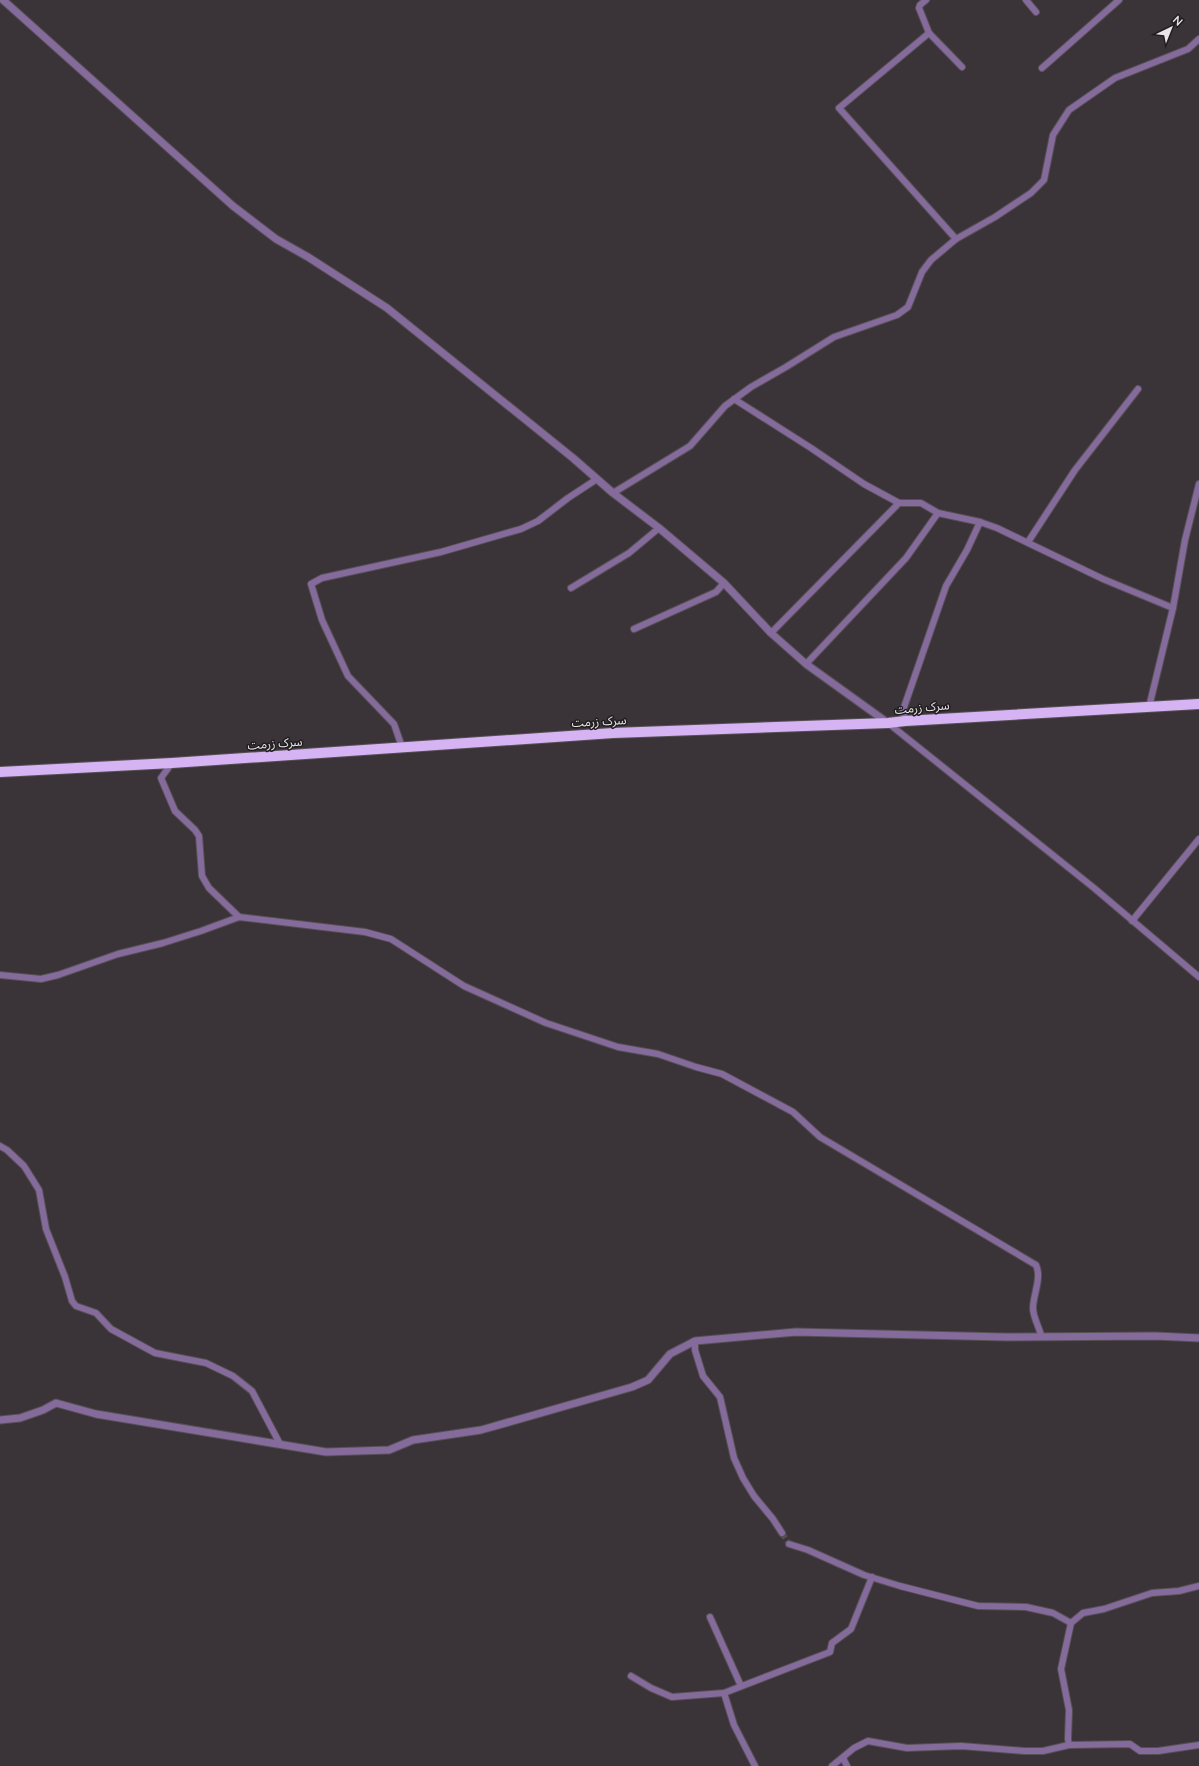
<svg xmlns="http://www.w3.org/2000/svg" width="1199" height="1766" font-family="Lato,'Noto Sans Arabic',sans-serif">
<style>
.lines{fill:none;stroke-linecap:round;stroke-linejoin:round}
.minor-tunnel{stroke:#544f53;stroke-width:6;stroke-dasharray:6 3;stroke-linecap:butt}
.minor-casing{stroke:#565055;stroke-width:8}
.tertiary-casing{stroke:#565055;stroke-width:9}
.trunk-casing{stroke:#565055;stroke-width:12}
.minor{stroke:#856b9c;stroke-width:6}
.tertiary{stroke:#856b9c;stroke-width:7}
.trunk{stroke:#d6b4f4;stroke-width:10}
.labels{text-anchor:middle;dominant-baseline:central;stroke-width:3;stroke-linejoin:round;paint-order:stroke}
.street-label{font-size:12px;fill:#e9e5e8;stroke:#201d1f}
</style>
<rect width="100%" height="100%" fill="#3a3439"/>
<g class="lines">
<polyline class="minor-tunnel" points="782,1533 789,1544"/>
<g class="minor-casing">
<g id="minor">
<polyline points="926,0 920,5 919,8 929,33 962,67"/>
<polyline points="1026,0 1036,12"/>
<polyline points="929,33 839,108 956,239"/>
<polyline points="1042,68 1119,0"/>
<polyline points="734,399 811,448 864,484 899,503 921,503 938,513 980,522 997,528 1103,579 1173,608"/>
<polyline points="613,493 690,446 725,406 751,387 786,367 834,337 897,315 908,307 922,272 931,260 956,239 995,217 1031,193 1044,180 1053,135 1069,110 1115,78 1188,49 1199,39"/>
<polyline points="1028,542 1075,470 1138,389"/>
<polyline points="571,588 629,553 659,528"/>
<polyline points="634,629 716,592 724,583"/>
<polyline points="771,633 899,503"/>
<polyline points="806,664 906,558 938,513"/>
<polyline points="1149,707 1173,608 1185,540 1199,484"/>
<polyline points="905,721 905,713 902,713 946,586 967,550 980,522"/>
<polyline points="888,723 1094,888 1199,977"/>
<polyline points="402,747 394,724 348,676 322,620 311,584 322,578 441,552 521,529 538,521 568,498 597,479"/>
<polyline points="172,763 161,778 175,811 195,830 199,836 202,876 209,888 239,917"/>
<polyline points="1132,921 1199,839"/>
<path d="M0,975l41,4 17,-4 60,-21 45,-11 38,-12 38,-14 126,15 26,7 73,47 82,37 72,24 40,7 38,13 26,7 71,38 27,25 216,128c6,13 -3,30 -3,43 0,9 6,19 8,27"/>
<polyline points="0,1146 7,1150 24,1166 39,1190 46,1229 65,1277 72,1301 76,1306 96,1313 111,1329 155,1353 206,1363 233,1376 252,1391 280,1444"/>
<polyline points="695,1341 695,1350 703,1376 720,1397 734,1458 743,1478 754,1496 773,1519 782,1533"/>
<polyline points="789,1544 808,1550 864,1575 900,1586 978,1606 1026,1607 1053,1613 1071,1623 1083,1613 1104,1609 1152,1593 1179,1591 1199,1586"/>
<polyline points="710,1617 741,1686"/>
<polyline points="631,1676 651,1688 672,1697 724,1693 830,1652 832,1643 851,1629 872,1577"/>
<polyline points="724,1693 734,1725 755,1766"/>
<polyline points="1069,1745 1068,1739 1069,1710 1061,1669 1071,1623"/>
<polyline points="843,1758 847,1766"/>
<polyline points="832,1766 854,1748 868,1741 907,1748 961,1746 1024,1751 1043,1751 1069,1745 1130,1744 1140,1751 1158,1751 1199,1745"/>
</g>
</g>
<g class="tertiary-casing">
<g id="tertiary">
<polyline points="3,0 233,206 276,239 308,257 387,308 573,458 613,493 659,528 724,583 771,633 806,664 888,723"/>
<polyline points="0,1420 20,1418 43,1410 56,1403 96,1414 326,1452 389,1450 413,1440 481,1430 632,1387 648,1380 670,1354 695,1341 796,1332 1005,1337 1155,1336 1199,1338"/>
</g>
</g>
<g class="trunk-casing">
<polyline id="trunk" points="0,772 172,763 613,733 888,723 905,721 1199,704"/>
</g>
<use href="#minor" class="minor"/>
<use href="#tertiary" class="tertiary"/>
<use href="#trunk" class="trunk"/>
</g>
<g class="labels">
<g class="street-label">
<text transform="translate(922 707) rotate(-5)">سرک زرمت</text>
<text transform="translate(599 721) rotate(-3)">سرک زرمت</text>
<text transform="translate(275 743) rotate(-4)">سرک زرمت</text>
</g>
</g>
<g transform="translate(1171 28) rotate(43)" stroke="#201d1f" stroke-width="3" paint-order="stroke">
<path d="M0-3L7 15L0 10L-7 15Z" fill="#e9e5e8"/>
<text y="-6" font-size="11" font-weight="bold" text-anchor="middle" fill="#e9e5e8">N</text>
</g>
</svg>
